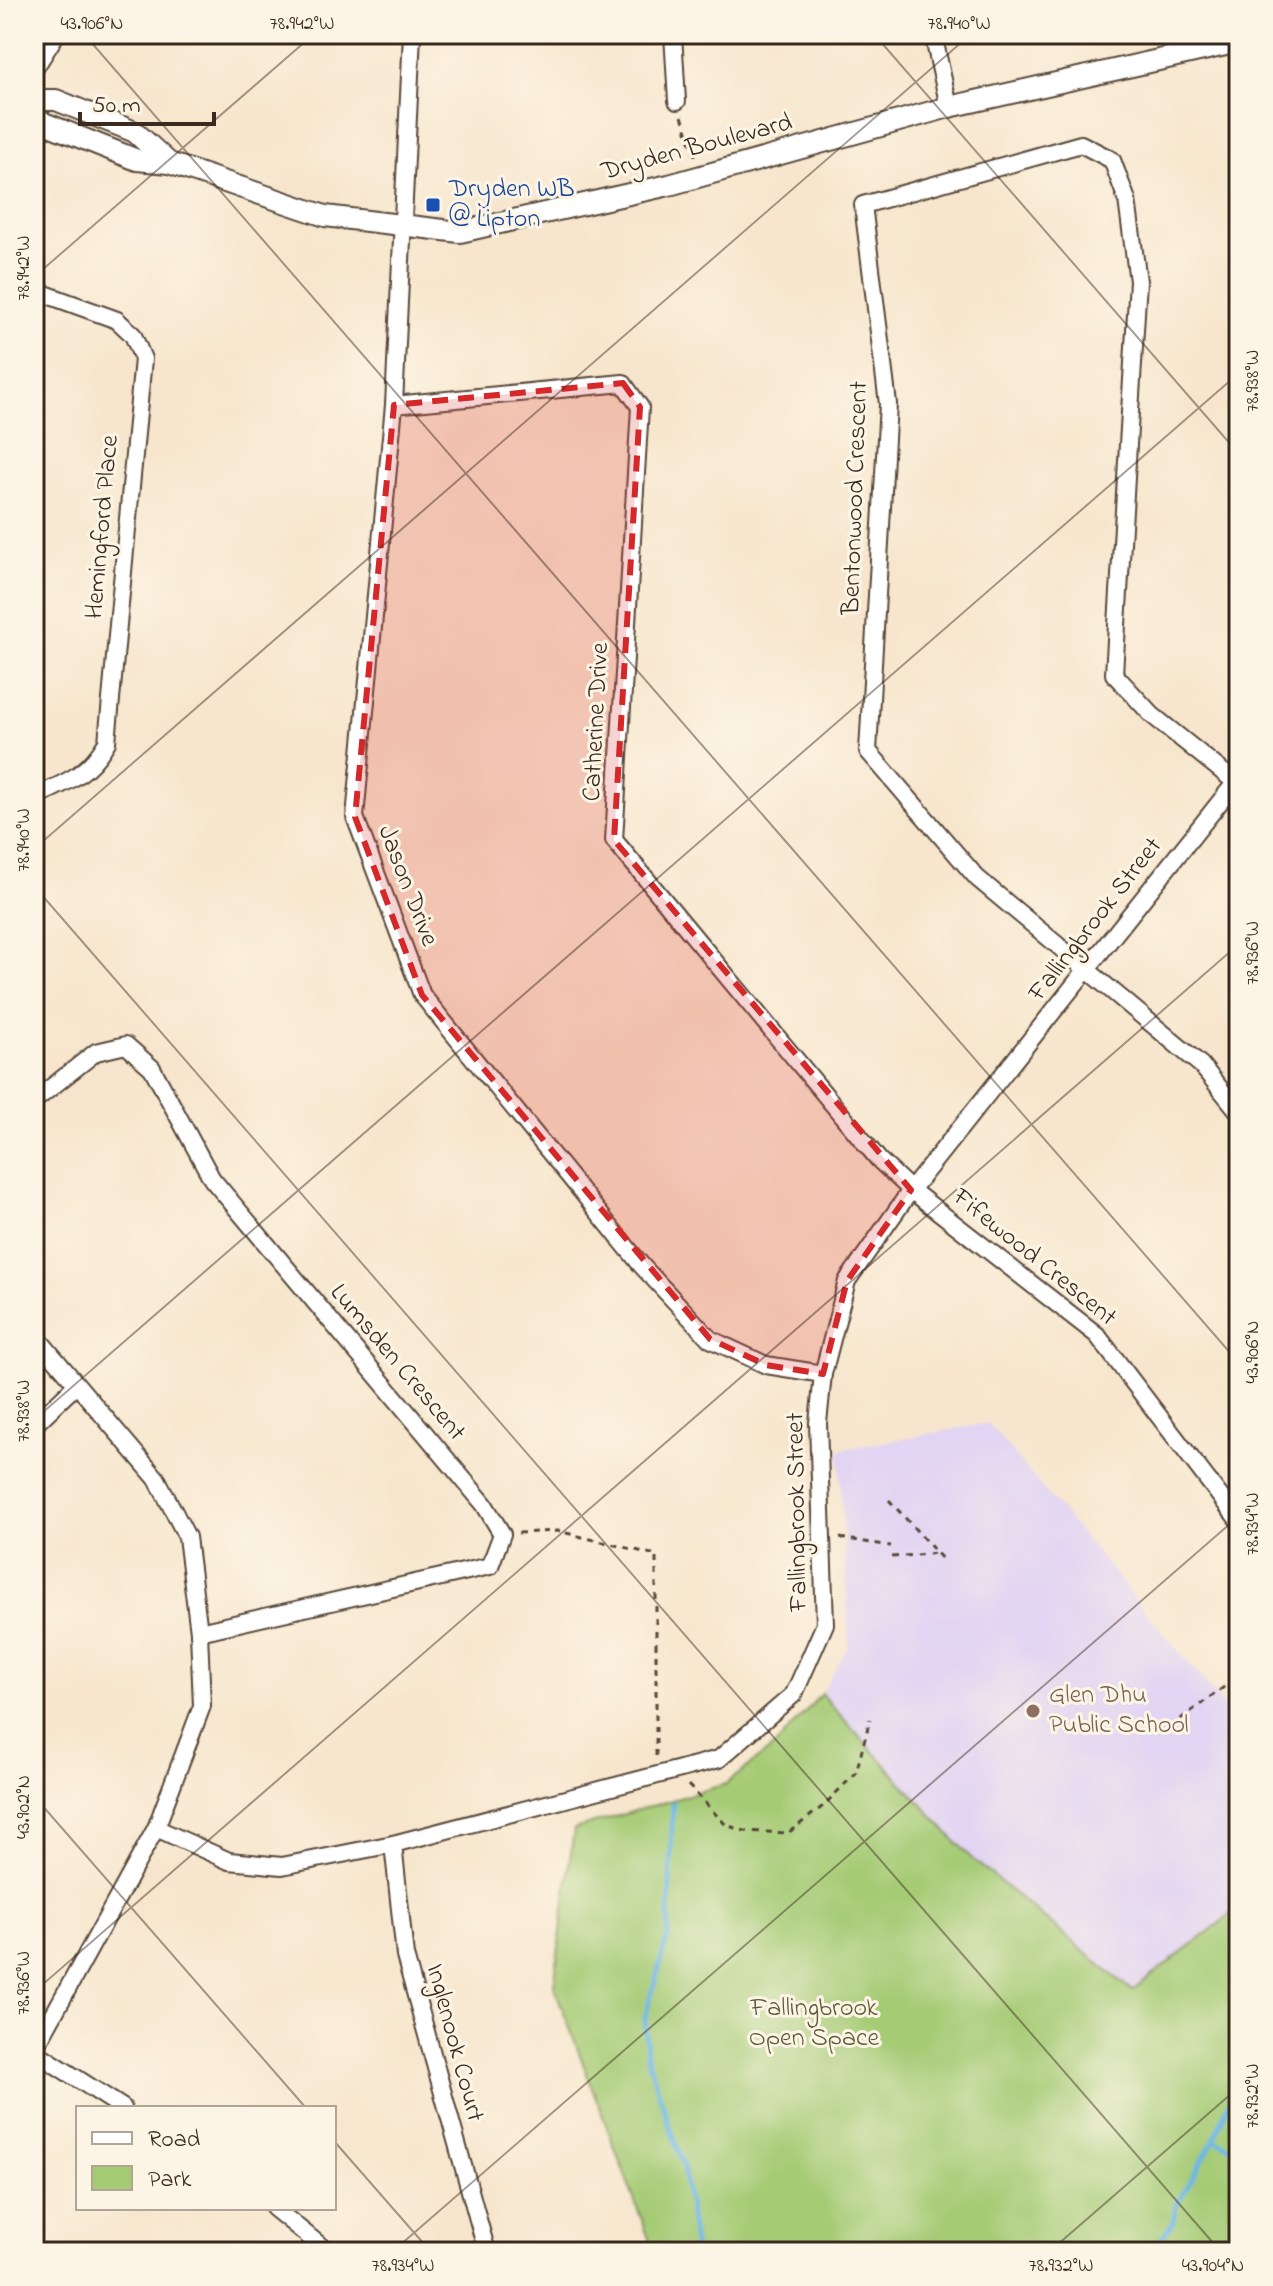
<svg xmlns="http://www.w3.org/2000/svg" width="1273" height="2286" font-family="'Indie Flower',sans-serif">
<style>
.built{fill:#e2d4f3}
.green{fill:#a5cb75;stroke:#707a4a;stroke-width:2}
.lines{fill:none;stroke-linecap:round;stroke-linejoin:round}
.stream{stroke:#69b5e3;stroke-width:5}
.minor-casing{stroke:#574638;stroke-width:20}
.tertiary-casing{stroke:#574638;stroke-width:24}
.path{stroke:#574638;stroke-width:3;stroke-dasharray:6 6;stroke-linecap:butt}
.minor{stroke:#fff;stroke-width:16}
.tertiary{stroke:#fff;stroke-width:20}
.marked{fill:#d62828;fill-opacity:0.2;stroke:#d62828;stroke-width:6;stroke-dasharray:16 10;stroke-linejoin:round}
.ticks{fill:none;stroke:#3b2a1e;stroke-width:2;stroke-opacity:0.45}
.transit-dot{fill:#1a4fb4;stroke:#fcf5e5;stroke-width:3}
.education-dot{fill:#8d6e63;stroke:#fcf5e5;stroke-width:3}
.labels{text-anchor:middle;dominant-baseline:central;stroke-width:6;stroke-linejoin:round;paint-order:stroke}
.street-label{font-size:26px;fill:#3b2a1e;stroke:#fcf5e5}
.transit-label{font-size:26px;fill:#164399;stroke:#fcf5e5;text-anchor:start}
.education-label{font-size:26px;fill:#785e54;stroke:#fcf5e5;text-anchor:start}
.park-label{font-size:26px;fill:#5b5a38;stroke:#fcf5e5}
.neatline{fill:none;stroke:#3b2a1e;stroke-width:3}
.ticks-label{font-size:20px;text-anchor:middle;fill:#3b2a1e}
</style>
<rect width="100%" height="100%" fill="#fcf5e5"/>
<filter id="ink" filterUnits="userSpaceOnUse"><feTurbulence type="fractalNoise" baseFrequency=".0125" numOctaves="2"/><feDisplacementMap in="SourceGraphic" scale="16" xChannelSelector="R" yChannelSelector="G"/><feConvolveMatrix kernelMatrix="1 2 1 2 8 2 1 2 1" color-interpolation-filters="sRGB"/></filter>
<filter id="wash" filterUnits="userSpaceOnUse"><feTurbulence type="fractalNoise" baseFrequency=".006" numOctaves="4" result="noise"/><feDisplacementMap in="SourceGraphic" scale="32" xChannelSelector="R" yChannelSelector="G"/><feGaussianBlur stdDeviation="1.8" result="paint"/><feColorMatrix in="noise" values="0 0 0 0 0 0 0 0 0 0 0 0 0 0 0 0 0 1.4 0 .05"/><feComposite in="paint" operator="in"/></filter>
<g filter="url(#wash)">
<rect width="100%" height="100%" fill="#f7e6cd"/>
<polygon class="built" points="988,1423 1239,1723 1239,1908 1133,1991 970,1857 821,1694 849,1645 839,1450"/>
<polygon class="green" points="821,1694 970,1857 1132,1991 1239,1908 1239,2252 654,2252 554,1986 574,1829 726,1784 776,1745"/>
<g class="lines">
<g class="stream">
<polyline points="673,1803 668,1935 645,2017 647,2057 683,2165 695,2252"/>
<polyline points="1214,2140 1239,2150"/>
<polyline points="1151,2252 1173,2222 1176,2206 1214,2140 1239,2077"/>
</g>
</g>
</g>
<g filter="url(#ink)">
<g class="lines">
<g class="minor-casing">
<g id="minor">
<polyline points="412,34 394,405 355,817 422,995 642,1266 710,1339 766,1365 823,1374"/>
<polyline points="673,34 677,101"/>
<polyline points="933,34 949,107"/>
<path d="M34,290l83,30 16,15 10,24 -36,383c-19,33 -40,40 -73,55"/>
<polyline points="394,405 623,383 640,407 614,840 879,1160 911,1190 1097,1335 1239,1521"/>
<polyline points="1239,785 1152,715 1114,674 1138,281 1127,200 1112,160 1081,144 863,205 888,404 868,751 977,878 1201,1065 1239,1112"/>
<polyline points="34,1101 96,1052 126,1045 152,1068 212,1179 484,1504 502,1534 490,1566 199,1632"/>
<polyline points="34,1334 157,1479 187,1537 199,1632 202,1706 156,1828 34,2050"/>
<polyline points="34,1425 76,1385"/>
<polyline points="156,1828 229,1861 282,1866 393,1844 719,1759 794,1694 825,1624 818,1423 823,1374 847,1281 911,1190 1239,778"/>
<polyline points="393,1844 405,1956 487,2252"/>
<polyline points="34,2051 123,2108"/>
<polyline points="274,2208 328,2252"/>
</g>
</g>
<g class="tertiary-casing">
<g id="tertiary">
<polyline points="34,66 54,34"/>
<polyline points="34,100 56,100 135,132 169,163"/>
<polyline points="34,116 44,123 137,160 169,163 325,216 460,232 669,185 949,107 1239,42"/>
</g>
</g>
<g class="path">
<polyline points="682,116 696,158"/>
<polyline points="889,1500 944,1561"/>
<polyline points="518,1533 558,1531 656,1555 656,1759"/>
<polyline points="840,1538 891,1546"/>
<polyline points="892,1557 938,1553"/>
<polyline points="1171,1726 1239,1676"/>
<polyline points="688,1785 726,1825 745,1831 788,1833 822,1807 856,1773 870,1719"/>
</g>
<use href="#minor" class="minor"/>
<use href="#tertiary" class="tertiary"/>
</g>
</g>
<path class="marked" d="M623,383l17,24 -26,433 297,350 -64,91 -24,93 -57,-9 -56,-26 -288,-344 -67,-178 39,-412z"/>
<path class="ticks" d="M84,34l1155,1329M874,34l365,420M34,277l280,-243M34,849l937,-815M34,886l1187,1366M34,1420l1205,-1047M34,1796l272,312M34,1992l1205,-1048M334,2141l97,111M392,2252l847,-736M1049,2252l190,-165"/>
<rect class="transit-dot" x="425" y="197" width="16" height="16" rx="4"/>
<circle class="education-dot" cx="1033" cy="1711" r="8"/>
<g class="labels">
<g class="street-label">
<text transform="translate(697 148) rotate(-15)">Dryden Boulevard</text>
<text transform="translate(856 498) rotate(-88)">Bentonwood Crescent</text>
<text transform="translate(103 527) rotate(-85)">Hemingford Place</text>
<text transform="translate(597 722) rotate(-87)">Catherine Drive</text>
<text transform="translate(407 886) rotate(69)">Jason Drive</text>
<text transform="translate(1096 920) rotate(-52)">Fallingbrook Street</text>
<text transform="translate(1034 1258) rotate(39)">Fifewood Crescent</text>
<text transform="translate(397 1363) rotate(50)">Lumsden Crescent</text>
<text transform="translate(798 1512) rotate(-91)">Fallingbrook Street</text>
<text transform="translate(454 2043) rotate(75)">Inglenook Court</text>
</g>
<g class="transit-label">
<text x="449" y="190">Dryden WB<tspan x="449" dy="30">@ Lipton</tspan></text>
</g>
<g class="education-label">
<text x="1049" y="1696">Glen Dhu<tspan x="1049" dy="30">Public School</tspan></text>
</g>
<g class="park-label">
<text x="814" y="2009">Fallingbrook<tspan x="814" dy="30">Open Space</tspan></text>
</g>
</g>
<rect width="1273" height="2286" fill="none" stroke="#fcf5e5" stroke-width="88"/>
<rect x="76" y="2106" width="260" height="104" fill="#fcf5e5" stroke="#afa495" stroke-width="2"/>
<rect x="92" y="2132" width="40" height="12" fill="#ffffff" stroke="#afa495" stroke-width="2"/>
<text x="148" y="2146" font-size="24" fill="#3b2a1e">Road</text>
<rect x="92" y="2166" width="40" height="24" fill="#a5cb75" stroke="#afa495" stroke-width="2"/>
<text x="148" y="2186" font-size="24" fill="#3b2a1e">Park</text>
<path d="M80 112v12h134v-12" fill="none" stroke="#3b2a1e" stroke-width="4"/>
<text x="92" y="112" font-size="24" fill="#3b2a1e" stroke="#fcf5e5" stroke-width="6" paint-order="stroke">50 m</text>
<rect x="44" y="44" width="1185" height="2198" class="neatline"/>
<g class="ticks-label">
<text x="92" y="29">43.906°N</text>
<text x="302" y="29">78.942°W</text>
<text x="959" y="29">78.940°W</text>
<text transform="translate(22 268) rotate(-90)" y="7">78.942°W</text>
<text transform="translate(1251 381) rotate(-90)" y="7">78.938°W</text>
<text transform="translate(22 840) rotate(-90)" y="7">78.940°W</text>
<text transform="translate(1251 953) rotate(-90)" y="7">78.936°W</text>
<text transform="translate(1251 1352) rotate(-90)" y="7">43.906°N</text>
<text transform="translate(22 1411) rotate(-90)" y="7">78.938°W</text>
<text transform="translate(1251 1524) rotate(-90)" y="7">78.934°W</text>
<text transform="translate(22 1807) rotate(-90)" y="7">43.902°N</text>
<text transform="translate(22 1983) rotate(-90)" y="7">78.936°W</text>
<text transform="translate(1251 2096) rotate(-90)" y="7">78.932°W</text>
<text x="403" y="2271">78.934°W</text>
<text x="1061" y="2271">78.932°W</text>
<text x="1213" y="2271">43.904°N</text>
</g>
</svg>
